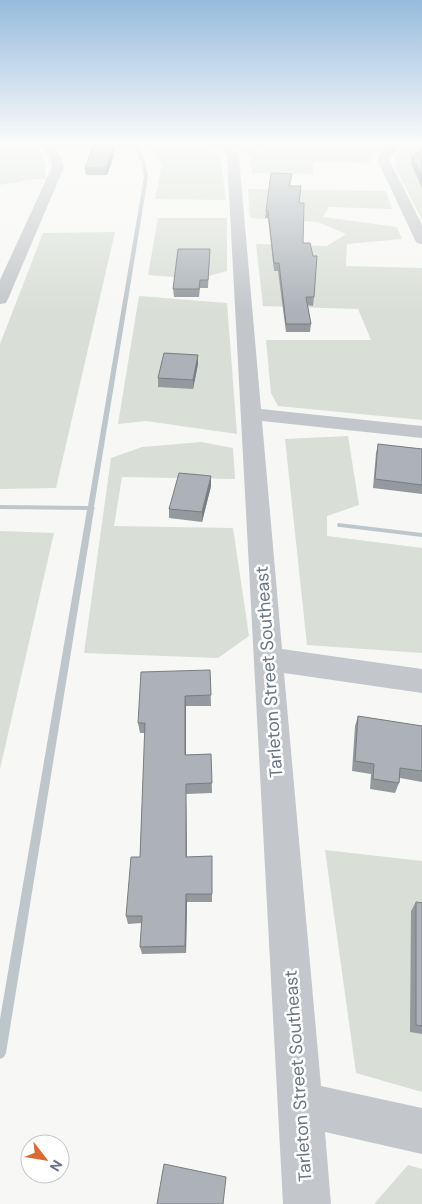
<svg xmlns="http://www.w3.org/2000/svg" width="422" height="1204" font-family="'DM Sans',sans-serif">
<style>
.green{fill:#d9ded6}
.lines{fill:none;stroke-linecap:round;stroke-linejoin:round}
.stream{fill:#bdc6cb;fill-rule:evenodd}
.minor{fill:#c3c6ca;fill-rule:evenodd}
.wall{fill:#94999e}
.shaded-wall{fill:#787d81}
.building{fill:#acb2b8;stroke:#787d81}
.labels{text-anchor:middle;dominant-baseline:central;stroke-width:5;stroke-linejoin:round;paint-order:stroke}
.street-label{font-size:18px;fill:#687584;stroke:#fff}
</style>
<rect width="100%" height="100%" fill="#f7f8f5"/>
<g class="green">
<polygon points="146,144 206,144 221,159 226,200 155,199 162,164"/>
<polygon points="287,144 388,144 371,157 370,163 314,162 313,174 252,173 251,159 239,149"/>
<polygon points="411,144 422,144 422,220 395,167 395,156"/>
<polygon points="0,147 36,147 44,159 46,179 35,179 0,185"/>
<polygon points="248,189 386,191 392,209 329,207 323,217 397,227 402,239 347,244 346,266 422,268 422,420 278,406 271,393 266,340 371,340 358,309 263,306 256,244 327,246 346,234 318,222 250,218"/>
<polygon points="158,218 227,218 227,271 198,279 148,275"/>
<polygon points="115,232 56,488 0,489 0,344 43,233"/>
<polygon points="139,296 227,303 237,434 146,421 118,424"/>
<polygon points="348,436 359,505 327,516 327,536 422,548 422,653 307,645 285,439"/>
<polygon points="201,442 233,448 235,479 122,477 114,526 233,528 249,636 218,658 84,653 111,458 142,447"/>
<polygon points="0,531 54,533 0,769"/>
<polygon points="325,850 422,861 422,1092 356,1073"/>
<polygon points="408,1165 422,1169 422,1204 374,1204"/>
</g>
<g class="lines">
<g class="stream">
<polygon points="133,144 136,144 145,161 148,177 94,507 95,508 94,510 6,1053 4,1057 0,1059 0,1019 87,510 0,509 0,505 88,506 144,177 141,161"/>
<polygon points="338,523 422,533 422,537 340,527 338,527 337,525"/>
</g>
<g class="minor">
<polygon points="40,144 51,144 62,159 64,167 8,299 6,303 0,304 0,280 52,167 50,159"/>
<polygon points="218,144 230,144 239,157 261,409 422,426 422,438 262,421 282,649 422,669 422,693 284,673 321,1086 422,1108 422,1154 325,1132 331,1204 283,1204 227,157"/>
<polygon points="390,144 403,144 389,159 422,225 422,244 417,243 415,240 377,159 382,150"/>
</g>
</g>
<g class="wall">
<polygon points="422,149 422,188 411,163 412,157"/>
<polygon points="114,156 107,175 86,175 85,168"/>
<polygon points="292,174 290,186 299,203 303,243 314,297 313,306 307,305 311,324 310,332 286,332 278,271 274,271 268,218 265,218 266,211"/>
<polygon points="210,249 208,288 200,288 199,297 174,297 173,289"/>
<polygon points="198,355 198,364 193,389 158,387 158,378"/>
<polygon points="378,444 422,449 422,494 373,488 376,453"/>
<polygon points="211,486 202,522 169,518 169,509"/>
<polygon points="210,670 211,706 186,706 186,755 211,754 212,793 186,794 187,857 212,856 212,902 187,902 186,953 142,954 140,947 142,923 128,924 126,916 140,857 145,733 140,733 138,723"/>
<polygon points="358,716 422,726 422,782 400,778 399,783 395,793 370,789 371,774 352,771 355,726"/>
<polygon points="416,902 422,903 422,1034 410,1032 411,911"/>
</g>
<g class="shaded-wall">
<polygon points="255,144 272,144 255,146"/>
<polygon points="113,149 114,156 107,175 106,168"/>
<polygon points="198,355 198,364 193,389 193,380"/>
<polygon points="211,476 211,486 202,522 202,512"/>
<polygon points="185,696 186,706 186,765 185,755"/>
<polygon points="186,784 186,794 187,865 186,857"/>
<polygon points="186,894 187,902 186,953 185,946"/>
</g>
<g class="building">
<polygon points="94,144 109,144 113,149 106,168 85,168"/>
<polygon points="422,149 422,179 412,157"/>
<polygon points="271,173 292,174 289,186 301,186 299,203 304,203 303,243 310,243 313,256 317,256 314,297 306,297 311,324 286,324 279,263 274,263 268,211 266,211"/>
<polygon points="178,249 210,249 208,280 200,280 199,289 173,289"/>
<polygon points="164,353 198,355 193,380 158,378"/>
<polygon points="378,444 422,449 422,485 375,479"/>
<polygon points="179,473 211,476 202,512 169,509"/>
<polygon points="210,670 211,695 185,696 185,755 211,754 212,783 186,784 186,857 212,856 212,894 186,894 185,946 140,947 142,916 126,916 131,857 140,857 145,723 138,723 141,672"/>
<polygon points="358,716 422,726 422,771 400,768 399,783 373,779 374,764 355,761"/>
<polygon points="416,902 422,903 422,1026 416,1025"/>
<polygon points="164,1164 226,1177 223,1204 157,1204"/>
</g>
<linearGradient id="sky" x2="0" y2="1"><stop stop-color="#97bbdc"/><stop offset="0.46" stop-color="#fbfcfa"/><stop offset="1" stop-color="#fbfcfa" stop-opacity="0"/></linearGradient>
<rect width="422" height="313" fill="url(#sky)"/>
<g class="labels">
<g class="street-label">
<text transform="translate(269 672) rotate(-94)">Tarleton Street Southeast</text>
<text transform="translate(298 1076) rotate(-94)">Tarleton Street Southeast</text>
</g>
</g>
<g transform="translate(45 1159) rotate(121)"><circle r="24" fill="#ffffff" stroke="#c3c8ce"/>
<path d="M0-4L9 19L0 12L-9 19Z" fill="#db6932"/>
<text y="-8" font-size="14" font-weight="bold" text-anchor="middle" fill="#687584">N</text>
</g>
</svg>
